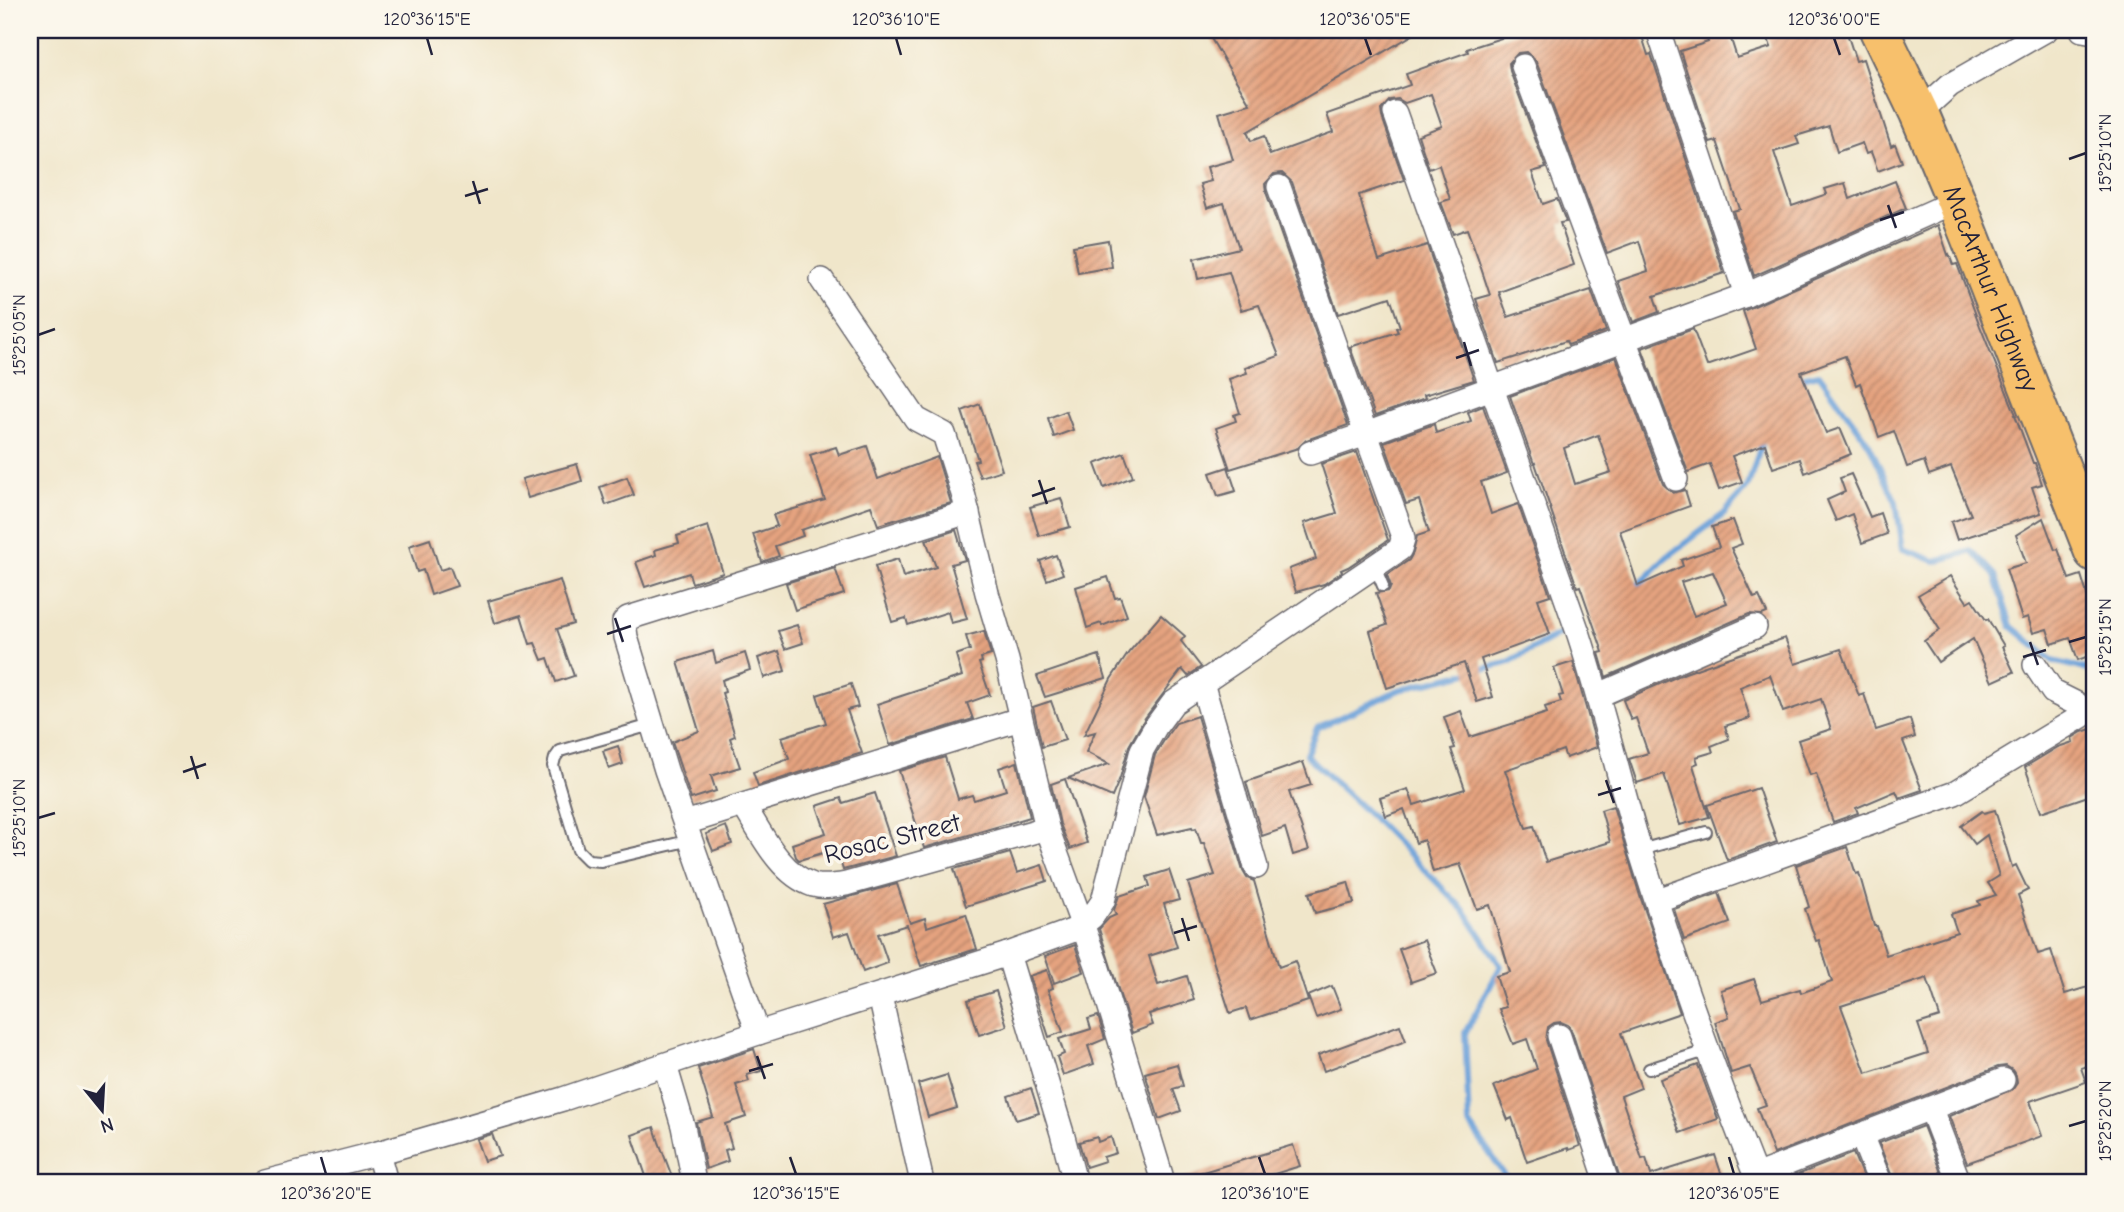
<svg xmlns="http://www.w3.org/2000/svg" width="2124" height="1212" font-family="'Comic Neue',sans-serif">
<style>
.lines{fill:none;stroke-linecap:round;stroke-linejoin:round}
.stream{stroke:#6ca1d9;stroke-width:6}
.building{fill:url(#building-hatch);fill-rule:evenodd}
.lane-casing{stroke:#6a676d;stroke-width:14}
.street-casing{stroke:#6a676d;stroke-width:26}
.highway-casing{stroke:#6a676d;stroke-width:42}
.lane{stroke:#fff;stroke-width:10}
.street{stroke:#fff;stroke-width:23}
.highway{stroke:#f7c06c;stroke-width:38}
.ticks{fill:none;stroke:#22223b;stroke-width:2.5}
.labels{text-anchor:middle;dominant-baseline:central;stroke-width:7;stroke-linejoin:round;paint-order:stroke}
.street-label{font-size:26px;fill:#22223b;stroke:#fbf7ec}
.neatline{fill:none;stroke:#22223b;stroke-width:2.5}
.ticks-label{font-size:18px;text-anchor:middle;fill:#22223b}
</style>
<defs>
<pattern id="building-hatch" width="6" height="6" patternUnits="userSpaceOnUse" patternTransform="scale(1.75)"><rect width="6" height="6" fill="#e5a37f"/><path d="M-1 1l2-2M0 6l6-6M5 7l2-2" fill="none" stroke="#b98469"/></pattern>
</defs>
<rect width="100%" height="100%" fill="#fbf7ec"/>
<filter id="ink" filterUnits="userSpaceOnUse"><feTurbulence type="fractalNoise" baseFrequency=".0143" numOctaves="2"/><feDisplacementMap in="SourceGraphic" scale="14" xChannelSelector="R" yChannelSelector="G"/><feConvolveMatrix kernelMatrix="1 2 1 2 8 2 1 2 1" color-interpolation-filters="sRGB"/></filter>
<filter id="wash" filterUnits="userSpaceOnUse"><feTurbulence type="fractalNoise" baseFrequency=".00686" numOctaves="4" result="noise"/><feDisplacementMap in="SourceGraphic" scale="28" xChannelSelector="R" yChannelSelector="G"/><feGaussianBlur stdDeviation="1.57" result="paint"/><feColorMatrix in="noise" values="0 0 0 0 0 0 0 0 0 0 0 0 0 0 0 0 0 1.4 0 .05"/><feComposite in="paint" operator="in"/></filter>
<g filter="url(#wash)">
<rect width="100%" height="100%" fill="#f0e6ca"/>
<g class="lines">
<g class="stream">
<polyline points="1796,379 1819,374 1869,444 1896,502 1903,549 1935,561 1972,551 1995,575 2011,626 2053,661 2094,671"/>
<polyline points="1633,590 1667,557 1724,514 1748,486 1763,438"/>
<polyline points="1509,1182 1469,1123 1465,1033 1501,966 1464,910 1376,821 1306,755 1317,728 1399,690 1507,663 1571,628"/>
</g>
</g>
<g id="blocks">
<g class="building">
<polygon points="1206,30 1421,30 1247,132 1251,141 1264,136 1270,155 1333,132 1327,114 1410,85 1406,74 1468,52 1467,49 1526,30 1640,30 1648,55 1651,54 1724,273 1654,296 1659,312 1633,322 1618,281 1648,271 1639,241 1607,253 1536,61 1526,52 1518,53 1509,63 1510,71 1546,168 1532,172 1543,204 1557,199 1566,222 1560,223 1574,265 1499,292 1508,317 1591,290 1606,331 1568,345 1566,341 1498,363 1476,299 1490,295 1478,259 1467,229 1453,234 1441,202 1450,199 1439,165 1429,169 1418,135 1442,126 1431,94 1405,103 1398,99 1390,100 1381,110 1382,117 1404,180 1359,195 1368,227 1379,260 1427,245 1474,380 1424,395 1425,398 1375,416 1350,347 1398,332 1396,328 1400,327 1390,297 1338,314 1292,182 1282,173 1274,174 1265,184 1266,192 1348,425 1306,440 1298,448 1230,469 1216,428 1236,421 1234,415 1240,413 1229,379 1247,373 1245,368 1279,356 1259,305 1241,310 1229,272 1198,279 1194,259 1239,248 1224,203 1207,208 1200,184 1211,181 1207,167 1233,160 1219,113 1250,104"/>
<polygon points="1704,30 1728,30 1737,58 1771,47 1765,30 1846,30 1856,61 1863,59 1891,146 1895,144 1902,162 1878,171 1871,152 1866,154 1862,143 1837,152 1829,126 1796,136 1799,144 1774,152 1792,206 1827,194 1825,189 1845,183 1850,199 1895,181 1906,208 1754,276 1733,211 1740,209 1717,141 1710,143 1680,51 1708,42"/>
<polygon points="1938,225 1948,255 1949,254 1953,265 1957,264 1980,326 2016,415 2015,415 2033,463 2035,463 2042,484 2032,487 2041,513 1957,540 1951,522 1971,515 1951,467 1929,475 1924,461 1907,467 1894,431 1879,437 1860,383 1856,385 1845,356 1801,372 1826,433 1840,428 1851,454 1805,473 1800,459 1773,468 1765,444 1732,456 1742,482 1719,490 1710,464 1688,472 1642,348 1693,329 1707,366 1756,349 1743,311"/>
<polygon points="1108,240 1112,267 1078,273 1073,246"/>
<path d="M1616,357l47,127 10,9 12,-3 5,16 -70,25 18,55 45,-20 -2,-6 38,-13 -7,-20 21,-7 9,24 -11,4 23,50 5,-2 8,17 -5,2 -13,-1 -143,63 -7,-24 4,-1 -23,-66 -3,1 -42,-124 -1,1 -24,-68zM1598,435l13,37 -36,12 -11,-36zM1713,572l14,31 -33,13 -13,-34z"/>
<polygon points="980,404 1002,470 980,477 974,461 978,460 962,411"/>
<polygon points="1483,406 1507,473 1481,482 1491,514 1518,504 1550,595 1538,599 1550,634 1481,659 1493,697 1477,702 1464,663 1387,688 1370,631 1387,625 1376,593 1389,591 1391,586 1387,575 1409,560 1413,553 1417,536 1429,532 1419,500 1406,504 1384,442 1434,424 1436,433 1471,421 1468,412"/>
<polygon points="1066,411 1073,430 1054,437 1048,418"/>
<polygon points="867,446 878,479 937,457 951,503 878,525 871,506 801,530 803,536 775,546 779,556 762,562 753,534 777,526 773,515 825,500 810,455 836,447 839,455"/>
<polygon points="1357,452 1388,540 1348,567 1341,570 1342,572 1324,584 1296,592 1289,569 1316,559 1304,523 1337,513 1321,464"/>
<polygon points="1124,453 1133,477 1104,488 1095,464"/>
<polygon points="577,464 582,481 528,498 522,479"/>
<polygon points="1228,467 1236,491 1218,496 1210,473"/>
<polygon points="1851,474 1870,517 1880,513 1887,534 1862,543 1852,514 1836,521 1827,500 1845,492 1840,478"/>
<polygon points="627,477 634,495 606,505 600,487"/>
<polygon points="1061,498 1070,527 1039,536 1030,507"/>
<polygon points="2043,518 2055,550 2058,549 2069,579 2081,575 2094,617 2094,654 2078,660 2070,638 2052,644 2047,629 2033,633 2028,617 2022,619 2006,569 2026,563 2016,535"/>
<polygon points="708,526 723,573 692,583 689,573 645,587 636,562 656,555 655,550 679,543 677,536"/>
<polygon points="956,530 965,560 951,564 967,619 951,623 948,612 908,625 906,618 892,622 875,566 898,559 903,577 936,567 926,540"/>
<polygon points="430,539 440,570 450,567 457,586 431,595 423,570 417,572 409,546"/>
<polygon points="1056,555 1063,574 1047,580 1040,561"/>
<polygon points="835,568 844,594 795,610 786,583"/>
<polygon points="1950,576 1967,602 1972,599 1986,620 1988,619 2004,646 2002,647 2014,672 1992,682 1973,639 1938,662 1924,641 1940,630 1918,595"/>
<polygon points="1108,577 1115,598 1120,597 1127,616 1102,626 1101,623 1087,628 1076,587"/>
<polygon points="560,580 573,624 557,629 574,676 556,682 548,658 542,660 535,643 530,644 521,615 495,623 488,601"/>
<polygon points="1161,615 1185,636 1181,641 1201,667 1188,676 1182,669 1145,718 1129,746 1120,778 1112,797 1068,778 1109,764 1086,752 1095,732 1084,735 1111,679 1129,652"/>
<polygon points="797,625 803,643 785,649 778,631"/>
<polygon points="984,631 991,655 981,658 982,662 979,663 990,695 967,703 973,719 890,745 877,704 962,676 956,655 970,650 966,636"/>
<polygon points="1785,638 1795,664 1841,649 1859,696 1864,694 1876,730 1910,719 1915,737 1903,741 1922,790 1899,798 1896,791 1856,808 1858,813 1833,822 1816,773 1810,775 1798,740 1831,729 1821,699 1783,712 1770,675 1740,687 1750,718 1725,726 1729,739 1711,746 1713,752 1696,757 1698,763 1693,765 1709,817 1680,825 1664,774 1637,783 1629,759 1648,753 1636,718 1631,720 1623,700 1685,673"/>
<polygon points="713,651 716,663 745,653 750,670 722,680 725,692 722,693 735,736 730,738 740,767 711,776 716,791 691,799 672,742 699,731 678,662"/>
<polygon points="779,651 785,671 764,678 758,658"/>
<polygon points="1099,655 1106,678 1045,697 1037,676"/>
<polygon points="1573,662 1597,747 1566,758 1563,750 1505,770 1526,828 1534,826 1546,862 1610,842 1601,810 1613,806 1640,896 1680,1013 1621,1033 1641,1088 1621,1096 1642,1159 1646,1158 1651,1175 1715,1155 1724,1182 1621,1182 1572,1032 1568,1025 1561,1022 1554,1023 1548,1027 1546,1040 1580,1146 1569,1150 1568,1148 1527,1162 1512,1118 1508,1120 1494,1086 1537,1069 1527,1039 1513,1044 1499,1009 1506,1007 1496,976 1510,972 1490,905 1477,909 1460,864 1433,872 1424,840 1416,843 1404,809 1386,816 1380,798 1408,789 1414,805 1465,789 1451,749 1455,748 1444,717 1461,711 1470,737 1547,713 1545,707 1561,702 1559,696 1563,695 1554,668"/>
<polygon points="851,684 858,707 847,710 862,753 758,786 753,772 789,759 782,737 826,723 817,695"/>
<polygon points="1051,701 1065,740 1042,747 1033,707"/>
<polygon points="1197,716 1243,871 1247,878 1254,881 1279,967 1295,961 1308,1001 1250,1020 1246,1008 1230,1013 1188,883 1215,875 1204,843 1201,843 1196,828 1193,829 1192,827 1157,835 1144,797 1155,755 1168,734 1176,723"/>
<polygon points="2094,728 2094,794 2041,812 2025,767 2058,747 2073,742 2072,738 2082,732"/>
<polygon points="618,746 623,764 609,769 603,751"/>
<polygon points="945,757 958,799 972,795 974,800 1006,790 999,768 1017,762 1030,817 924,848 899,771"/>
<polygon points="1303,762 1311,785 1289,792 1309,850 1293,855 1285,828 1262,836 1246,782"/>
<polygon points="1065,779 1087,843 1070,849 1060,824 1051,784"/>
<polygon points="1758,788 1777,842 1727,860 1707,805"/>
<polygon points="875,793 896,856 843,870 838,854 835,855 833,850 799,860 796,857 792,844 826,833 817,806 841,798 843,803"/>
<path d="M1995,810l17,57 4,-2 12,25 -10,5 20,59 13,-4 14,44 29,-9v79l-13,4 5,14 -56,19 12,35 -75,27 -18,-47 64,-27 4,-6 -1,-7 -4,-6 -6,-4 -8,1 -224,87 -17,-46 9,-3 -16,-38 -19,6 -16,-51 14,-5 -8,-27 33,-11 8,21 38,-11 1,4 31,-11 -13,-42 -3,1 -11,-32 4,-2 -13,-42 51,-18 9,27 3,-1 15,53h3l9,29 71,-23 -6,-18 29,-9 -2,-4 18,-6 -8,-12 11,-7 -12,-41 -12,9 -14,-18 21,-15 2,2zM1927,978l13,39 -22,7 10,29 -62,20 -25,-67z"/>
<polygon points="726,826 732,844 713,851 706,834"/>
<polygon points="1010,853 1017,873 1042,865 1047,881 966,906 954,869"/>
<polygon points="1169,870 1179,900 1164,904 1177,947 1149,956 1158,985 1187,976 1194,1000 1149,1014 1153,1025 1132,1033 1099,929 1109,918 1116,915 1114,910 1119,896 1150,886 1147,877"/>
<polygon points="1348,882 1354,903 1315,913 1309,893"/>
<polygon points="897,884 910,923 925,918 927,927 966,914 977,949 921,966 907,925 878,934 888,963 863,972 849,932 833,937 823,904"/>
<polygon points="1719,893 1730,923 1684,940 1674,909"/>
<polygon points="1424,940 1437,973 1411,982 1399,949"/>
<polygon points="1075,945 1084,972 1054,983 1045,956"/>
<polygon points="1047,970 1053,988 1048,990 1063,1032 1049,1037 1029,976"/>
<polygon points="1332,986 1341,1009 1316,1018 1308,996"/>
<polygon points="996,991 1007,1026 979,1035 968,1000"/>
<polygon points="1098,1016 1105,1039 1088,1046 1094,1064 1063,1075 1057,1057 1064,1054 1059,1039 1091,1029 1088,1019"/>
<polygon points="1400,1025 1406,1041 1324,1071 1318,1055"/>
<polygon points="754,1049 761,1071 747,1075 749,1081 736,1085 746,1117 725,1124 732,1148 725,1150 728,1161 706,1169 696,1122 713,1117 698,1068"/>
<polygon points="1177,1064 1183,1086 1173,1089 1181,1111 1159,1119 1145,1073"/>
<polygon points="1698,1065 1718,1119 1680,1133 1660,1079"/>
<polygon points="947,1075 957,1108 928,1117 918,1084"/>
<polygon points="1031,1088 1039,1113 1016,1120 1008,1096"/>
<polygon points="1923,1126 1941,1173 1939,1174 1941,1182 1894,1182 1879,1143"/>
<polygon points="654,1127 659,1142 674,1182 648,1182 632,1135"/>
<polygon points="492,1134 500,1156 484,1161 476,1139"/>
<polygon points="1097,1137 1098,1142 1111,1137 1116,1153 1103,1157 1105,1161 1086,1167 1079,1142"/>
<polygon points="1293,1145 1300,1166 1248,1182 1183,1182 1183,1178"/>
<polygon points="1853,1153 1865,1182 1794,1182 1792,1177"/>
</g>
</g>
</g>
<g filter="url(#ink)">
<use href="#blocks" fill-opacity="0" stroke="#6a676d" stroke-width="2"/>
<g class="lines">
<g class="lane-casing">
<g id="lane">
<polyline points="1375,567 1383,586"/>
<polyline points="651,725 560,751 555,758 553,766 578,850 588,860 601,861 691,840"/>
<polyline points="1640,850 1706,832"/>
<polyline points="1649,1069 1709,1050"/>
</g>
</g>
<g class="street-casing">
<g id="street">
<polyline points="1658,30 1746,295"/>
<polyline points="2082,30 2094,32"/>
<polyline points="1523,66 1676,479"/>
<path d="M1395,113l184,522c23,71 40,144 61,215 35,112 75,224 118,332"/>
<polyline points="1919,113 1950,85 2046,30"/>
<polyline points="1279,187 1366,434 1310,453"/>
<polyline points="822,280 916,419 944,434 964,497 987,593 1007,660 1047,828 1097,965 1161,1175"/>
<polyline points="1202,683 1256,867"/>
<polyline points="1599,695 1755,627"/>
<path d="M744,806c17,27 36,68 69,79 11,3 22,1 33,-1l201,-56"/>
<polyline points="685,823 1020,719"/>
<polyline points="1658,900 1955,793 2082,716 2077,704 2053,692 2035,665"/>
<polyline points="1008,954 1062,1133 1075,1182"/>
<polyline points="880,996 922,1182"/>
<polyline points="758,1033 666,770 626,637 624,622 628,618 638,615 968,512"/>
<polyline points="1559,1036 1607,1182"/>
<polyline points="665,1065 683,1126 694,1182"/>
<polyline points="1931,1109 1959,1182"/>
<polyline points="1861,1135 1880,1182"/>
<polyline points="378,1153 386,1182"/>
<polyline points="1755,1176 2003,1080"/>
<polyline points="265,1182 378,1153 563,1099 758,1033 1008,954 1077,929 1092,917 1103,901 1142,750 1156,726 1173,703 1400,549 1403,539 1402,534 1366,434 1746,295 1956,201"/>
</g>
</g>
<g class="highway-casing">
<g id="highway">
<path id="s1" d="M1879,30l40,83 37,88 138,351"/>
</g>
</g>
<use href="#lane" class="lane"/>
<use href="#street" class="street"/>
<use href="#highway" class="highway"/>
</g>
</g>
<path class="ticks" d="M427,38l5,17M896,38l5,17M1365,38l6,17M1834,38l6,17M2069,159l17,-6M473,181l7,23M465,196l23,-7M1888,205l8,23M1880,220l24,-8M38,335l17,-6M1464,342l7,24M1456,358l23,-8M1039,480l8,24M1032,496l23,-8M615,618l8,24M607,634l24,-8M2030,642l8,23M2069,642l17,-5M2023,657l23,-7M191,756l7,23M183,772l23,-8M1606,780l8,23M1598,795l23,-7M38,818l17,-5M1182,918l7,23M1174,933l23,-7M757,1056l8,23M749,1071l24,-7M2069,1126l17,-5M321,1157l5,17M790,1157l6,17M1259,1157l6,17M1729,1157l5,17"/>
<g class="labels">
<g class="street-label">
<text stroke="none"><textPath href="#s1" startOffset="282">MacArthur Highway</textPath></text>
<text transform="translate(892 839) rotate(-14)">Rosac Street</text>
</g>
</g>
<rect width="2124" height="1212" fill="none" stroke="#fbf7ec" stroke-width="77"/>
<g transform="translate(102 1110) rotate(162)" stroke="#fbf7ec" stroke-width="5" paint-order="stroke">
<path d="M0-5L12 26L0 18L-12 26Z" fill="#22223b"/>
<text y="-10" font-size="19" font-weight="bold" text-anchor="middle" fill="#22223b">N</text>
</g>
<rect x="38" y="38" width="2048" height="1136" class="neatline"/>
<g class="ticks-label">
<text x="427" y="25">120°36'15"E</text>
<text x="896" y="25">120°36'10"E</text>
<text x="1365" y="25">120°36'05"E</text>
<text x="1834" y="25">120°36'00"E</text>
<text transform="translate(2105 153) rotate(-90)" y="6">15°25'10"N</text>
<text transform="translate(19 335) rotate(-90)" y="6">15°25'05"N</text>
<text transform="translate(2105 637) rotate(-90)" y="6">15°25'15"N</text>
<text transform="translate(19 818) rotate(-90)" y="6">15°25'10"N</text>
<text transform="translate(2105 1121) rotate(-90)" y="6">15°25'20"N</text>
<text x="326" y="1199">120°36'20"E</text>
<text x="796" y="1199">120°36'15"E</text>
<text x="1265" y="1199">120°36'10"E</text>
<text x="1734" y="1199">120°36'05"E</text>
</g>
</svg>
